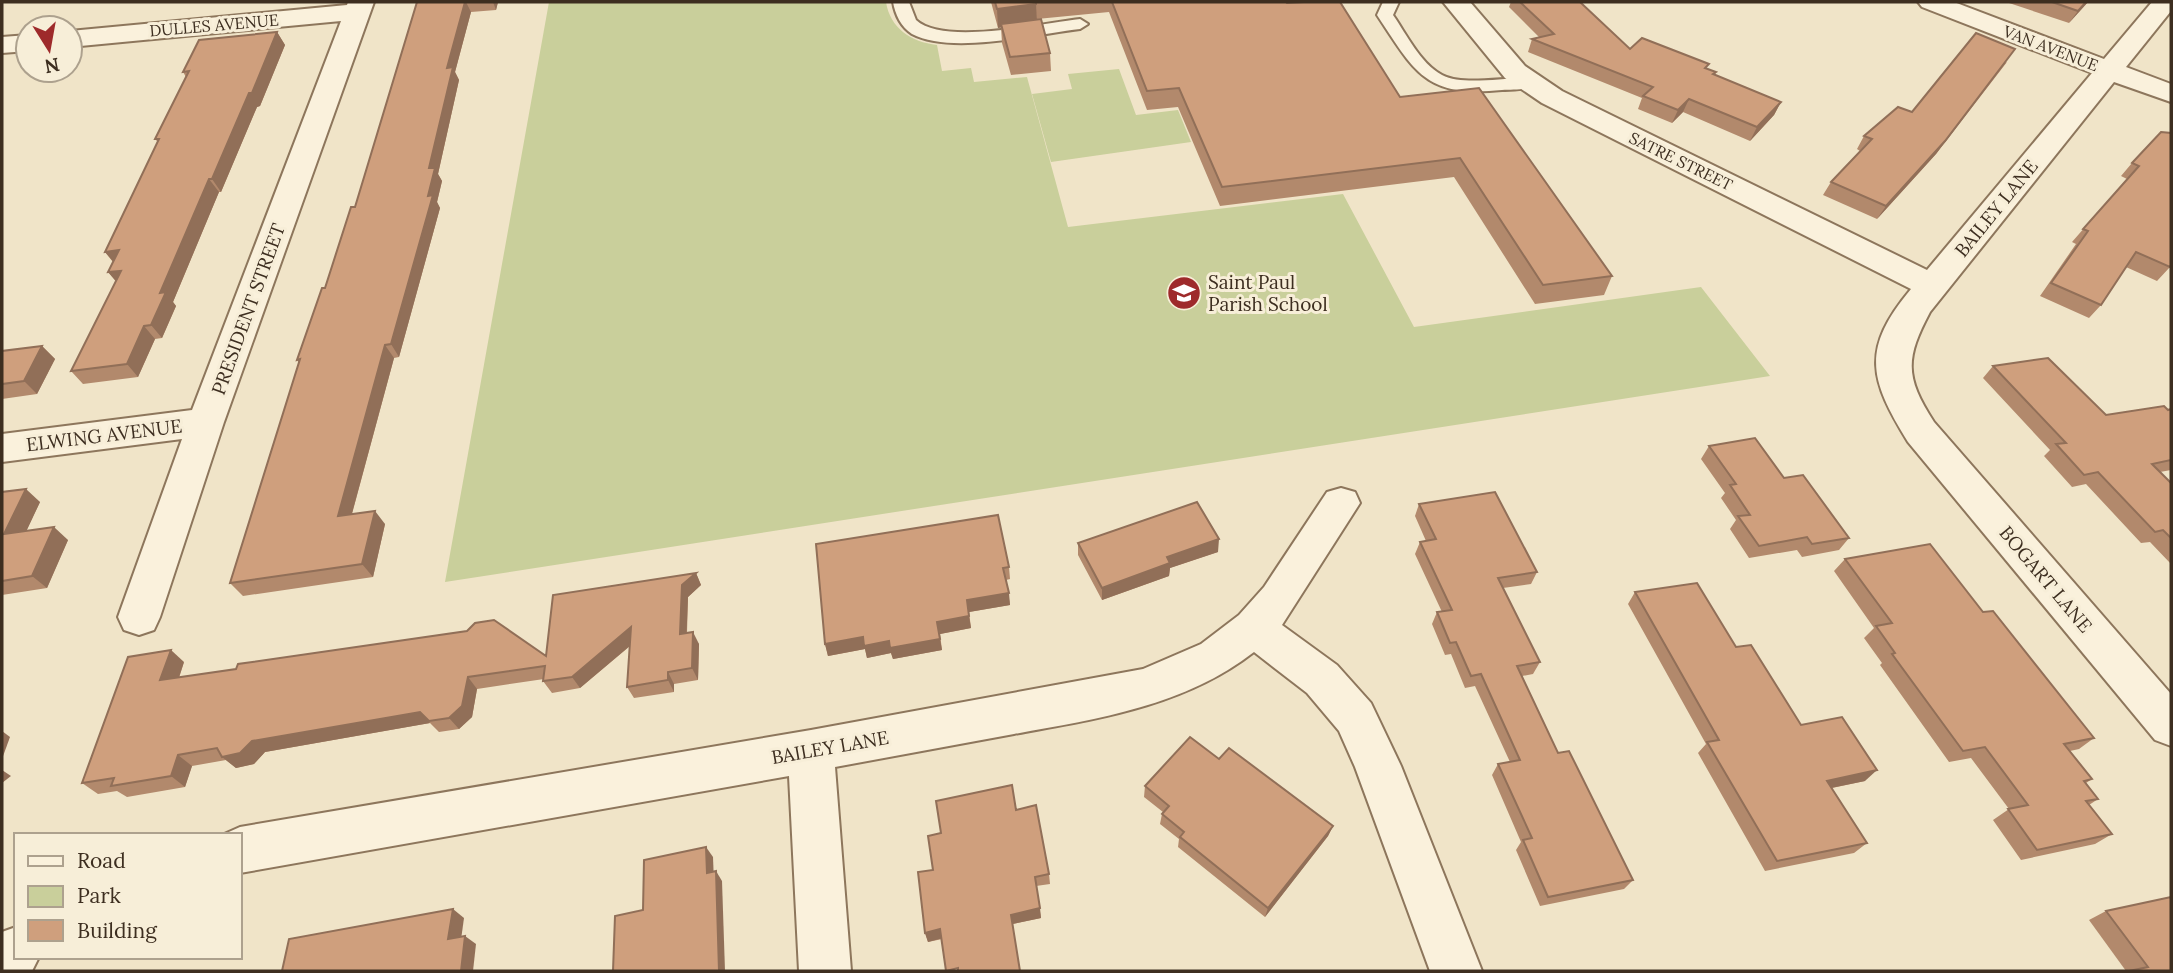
<svg xmlns="http://www.w3.org/2000/svg" width="2173" height="973" font-family="Lora,serif">
<style>
.green{fill:#c9cf9b}
.lines{fill:none;stroke-linecap:round;stroke-linejoin:round}
.lane-casing{stroke:#8d765c;stroke-width:4}
.street-casing{stroke:#8d765c;stroke-width:4}
.lane{fill:#faf1dc;fill-rule:evenodd}
.street{fill:#faf1dc;fill-rule:evenodd}
.wall{fill:#b2896c}
.shaded-wall{fill:#916f58}
.building{fill:#cf9f7d;stroke:#916f58;stroke-width:2}
.labels{text-anchor:middle;dominant-baseline:central;stroke-width:6;stroke-linejoin:round;paint-order:stroke}
.far-street-label{font-size:16px;fill:#3d2e20;stroke:#f7eed8}
.street-label{font-size:19px;fill:#3d2e20;stroke:#f7eed8}
.poi-label{font-size:19px;fill:#3d2e20;stroke:#f7eed8;text-anchor:start}
</style>
<rect width="100%" height="100%" fill="#f0e4c8"/>
<g class="green">
<path d="M549,2h337c4,26 25,40 51,43l5,26 29,-3 3,14 53,-5 41,150 275,-33 71,133 287,-40 69,89 -1325,206z"/>
<polygon points="1119,69 1136,115 1178,110 1191,142 1051,162 1032,94 1072,89 1068,74"/>
</g>
<g class="lines">
<g class="lane-casing">
<g id="lane">
<path d="M893,2h16l7,18c28,26 126,3 164,-1l8,5 -8,5c-43,5 -129,26 -168,5 -11,-7 -17,-20 -19,-32z"/>
<path d="M1383,2h16l-6,13c14,20 27,48 49,60 26,14 86,-4 96,7 -8,9 -25,7 -36,8 -77,8 -87,-18 -125,-75z"/>
</g>
</g>
<g class="street-casing">
<g id="street">
<polygon points="348,2 374,2 224,422 160,617 154,630 139,635 124,630 118,617 182,439 2,462 2,434 192,410 341,21 70,47 70,31 347,5"/>
<path d="M1443,2h27l55,64 37,25 365,179 165,-197 -170,-66 -4,-5h36l150,57 48,-57h19v9l-45,56 45,17v18l-57,-20 -184,230c-25,47 -25,65 4,110l237,272v52l-16,-6 -247,-298c-38,-62 -48,-92 3,-153l-369,-186 -37,-25z"/>
<polygon points="28,35 28,51 2,53 2,37"/>
<path d="M1341,488l14,4 5,11 -78,122 55,40 34,38 30,63 81,205h-52l-75,-204 -16,-36 -32,-38 -53,-41c-69,54 -157,67 -240,82 -60,11 -119,22 -179,33l16,204h-52l-10,-195 -549,97v-38h-18l18,-8 571,-97 332,-61 58,-25 38,-29 25,-28 63,-95z"/>
<polygon points="16,927 16,957 39,957 32,971 2,971 2,932"/>
</g>
</g>
<use href="#lane" class="lane"/>
<use href="#street" class="street"/>
</g>
<g class="wall">
<polygon points="417,2 498,2 496,10 471,12 455,72 459,80 438,174 442,181 437,202 440,208 399,357 394,358 352,514 385,524 373,577 243,596 230,583 299,363 297,360 325,288 355,207"/>
<polygon points="991,2 1286,2 1612,276 1604,295 1535,304 1454,177 1220,206 1178,107 1147,110 1109,12 1037,19 1050,53 1051,71 1011,75 1002,43 1001,27 998,28"/>
<polygon points="1511,2 1580,2 1630,49 1707,69 1716,72 1715,75 1781,102 1774,115 1750,141 1683,112 1672,123 1638,109 1642,98 1528,52 1532,39 1539,37 1509,7"/>
<polygon points="2006,2 2088,2 2069,23"/>
<polygon points="277,32 285,45 260,106 257,107 221,192 219,192 173,302 176,306 162,338 155,339 138,377 83,384 71,371 116,281 108,272 113,262 105,252 158,142 155,139 186,77 183,72"/>
<polygon points="2007,62 1936,154 1877,219 1823,195 1831,182 1860,151 1857,149 1864,136 1912,112"/>
<polygon points="2171,133 2171,268 2170,267 2157,281 2126,267 2101,305 2089,318 2040,296 2076,244 2072,242 2127,179 2121,176 2132,163"/>
<polygon points="42,346 55,359 37,394 2,399 2,351"/>
<polygon points="1993,366 2106,415 2171,409 2171,470 2160,472 2171,483 2171,564 2150,542 2141,543 2086,484 2072,487 2044,456 2050,450 1983,378"/>
<polygon points="1709,446 1784,478 1849,538 1839,550 1802,557 1797,550 1749,558 1730,529 1736,520 1721,498 1725,493 1701,459"/>
<polygon points="2,492 40,502 26,531 68,540 47,588 2,595"/>
<polygon points="1419,504 1537,572 1531,584 1503,588 1540,662 1533,674 1522,676 1558,753 1633,880 1624,889 1540,906 1516,850 1521,842 1492,775 1498,764 1510,762 1475,686 1465,688 1451,654 1445,655 1432,624 1437,612 1442,612 1415,554 1420,542 1426,541 1415,516"/>
<polygon points="1078,543 1218,552 1170,568 1169,576 1102,600 1078,555"/>
<polygon points="816,544 1009,567 1010,579 1006,580 1010,605 969,612 971,628 940,634 942,650 893,659 891,653 867,658 865,649 828,656 825,644"/>
<polygon points="1845,559 1983,612 2094,738 2079,749 2070,751 2092,779 2086,783 2098,799 2089,805 2112,834 2095,844 2021,860 1993,820 2009,809 1971,758 1949,762 1880,665 1882,663 1864,638 1874,628 1834,571"/>
<polygon points="696,573 701,585 688,597 687,633 699,644 698,680 674,684 674,692 634,698 627,687 630,646 580,688 552,693 543,681 544,679 477,689 472,717 459,729 439,732 430,723 265,752 254,764 236,768 226,760 192,766 185,787 127,797 117,791 98,794 82,783 184,662 179,678 546,656"/>
<polygon points="1635,592 1736,647 1801,725 1865,781 1832,788 1867,843 1854,853 1765,871 1698,753 1706,744 1628,604"/>
<polygon points="1219,759 1333,826 1328,836 1265,917 1178,847 1179,839 1160,824 1162,814 1163,812 1144,797 1145,786"/>
<polygon points="1016,810 1049,874 1050,884 1036,886 1041,918 928,942 925,933 933,870 941,833"/>
<polygon points="2106,911 2171,971 2126,971 2089,920"/>
</g>
<g class="shaded-wall">
<polygon points="465,2 466,2 471,12 455,72 459,80 438,174 442,181 437,202 440,208 399,357 391,344 428,196 429,168 447,68"/>
<polygon points="493,2 498,2 496,10"/>
<polygon points="2086,2 2088,2 2069,23 2078,11"/>
<polygon points="1036,4 1037,23 998,28 997,9"/>
<polygon points="277,32 285,45 260,106 257,107 221,192 212,179 249,93"/>
<polygon points="2015,49 1936,154 1877,219 1886,206"/>
<polygon points="1689,99 1683,112 1672,123 1678,110"/>
<polygon points="1781,102 1774,115 1750,141 1757,127"/>
<polygon points="209,179 219,192 173,302 176,306 162,338 151,325 160,293"/>
<polygon points="119,250 116,265 105,252"/>
<polygon points="121,271 119,285 108,272"/>
<polygon points="144,326 155,339 138,377 127,364"/>
<polygon points="385,345 394,358 348,528 338,516"/>
<polygon points="42,346 55,359 37,394 24,381"/>
<polygon points="26,489 40,502 19,547 4,534"/>
<polygon points="375,511 385,524 373,577 362,564"/>
<polygon points="54,527 68,540 47,588 32,576"/>
<polygon points="1219,539 1218,552 1170,568 1169,576 1102,600 1102,588 1167,557"/>
<polygon points="696,573 701,585 688,597 686,646 680,634 682,585"/>
<polygon points="1009,593 1010,605 969,612 967,600"/>
<polygon points="969,616 971,628 940,634 937,622"/>
<polygon points="631,627 638,639 580,688 572,677"/>
<polygon points="693,632 699,644 698,680 692,668"/>
<polygon points="863,637 889,641 940,639 942,650 893,659 891,653 867,658 865,649 828,656 825,644"/>
<polygon points="171,650 184,662 174,692 160,680"/>
<polygon points="668,672 674,684 674,692 668,680"/>
<polygon points="468,677 477,689 472,717 459,729 449,718"/>
<polygon points="420,712 430,723 265,752 254,764 236,768 222,757 252,741"/>
<polygon points="2,731 10,737 2,759"/>
<polygon points="178,755 192,766 185,787 171,776"/>
<polygon points="2,770 11,776 2,783"/>
<polygon points="1877,770 1865,781 1816,791 1827,781"/>
<polygon points="1333,826 1328,836 1265,917 1268,908"/>
<polygon points="706,847 713,857 714,883 707,873"/>
<polygon points="716,871 722,881 725,971 719,971"/>
<polygon points="1040,908 1041,918 1012,924 1011,915"/>
<polygon points="453,909 464,918 460,947 448,939"/>
<polygon points="940,929 943,938 928,942 925,933"/>
<polygon points="465,936 476,944 473,971 461,971"/>
</g>
<g class="building">
<polygon points="417,2 465,2 447,68 453,67 429,168 435,168 428,196 433,195 391,344 385,345 338,516 375,511 362,564 230,583 300,359 297,360 322,288 325,288 351,207 355,207"/>
<polygon points="995,2 1036,2 1036,4 997,9"/>
<polygon points="1112,2 1286,2 1287,3 1304,2 1340,2 1400,97 1479,88 1612,276 1543,285 1460,158 1222,187 1179,88 1147,91"/>
<polygon points="1520,2 1580,2 1630,49 1642,38 1709,64 1705,68 1716,72 1713,74 1781,102 1757,127 1689,99 1678,110 1643,96 1653,87 1532,39 1554,34"/>
<polygon points="2052,2 2086,2 2078,11"/>
<polygon points="1041,19 1050,53 1010,57 1001,24"/>
<polygon points="277,32 252,93 249,93 212,179 209,179 160,293 166,292 151,325 144,326 127,364 71,371 121,271 108,272 119,250 105,252 159,139 155,139 189,71 183,72 199,40"/>
<polygon points="1976,33 2015,49 1945,141 1886,206 1831,182 1872,139 1864,136 1898,107 1912,112"/>
<polygon points="2161,132 2171,133 2171,265 2170,267 2136,252 2101,305 2051,283 2088,231 2083,229 2139,166 2132,163"/>
<polygon points="42,346 24,381 2,384 2,351"/>
<polygon points="2048,358 2106,415 2164,406 2168,410 2171,409 2171,460 2152,464 2171,483 2171,538 2163,530 2155,532 2098,472 2084,475 2056,444 2066,443 1993,366"/>
<polygon points="1755,438 1784,478 1803,475 1849,538 1812,544 1807,537 1759,546 1738,516 1750,515 1730,485 1736,484 1709,446"/>
<polygon points="26,489 4,534 54,527 32,576 2,581 2,492"/>
<polygon points="1495,492 1537,572 1498,578 1540,662 1517,666 1558,753 1569,751 1633,880 1548,897 1523,840 1532,838 1498,764 1520,760 1481,674 1471,676 1456,642 1450,643 1437,612 1452,610 1420,542 1436,539 1419,504"/>
<polygon points="1197,502 1219,539 1167,557 1170,563 1102,588 1078,543"/>
<polygon points="998,515 1009,567 1003,568 1009,593 967,600 969,616 937,622 940,639 890,648 889,641 864,646 863,637 825,644 816,544"/>
<polygon points="1930,544 1983,612 1993,611 2094,738 2064,744 2092,779 2084,781 2098,799 2086,801 2112,834 2037,850 2008,809 2028,805 1985,747 1963,751 1892,654 1895,653 1876,626 1892,623 1845,559"/>
<polygon points="696,573 682,585 680,634 693,632 692,668 668,672 668,680 627,687 631,627 572,677 543,681 545,666 468,677 462,706 449,718 429,721 420,712 252,741 240,753 222,757 217,748 178,755 171,776 111,786 114,778 82,783 128,657 171,650 160,680 236,669 238,664 467,631 475,623 494,620 546,656 553,595"/>
<polygon points="1697,583 1736,647 1751,645 1801,725 1842,717 1877,770 1827,781 1867,843 1777,861 1707,742 1719,740 1635,592"/>
<polygon points="1190,737 1219,759 1229,748 1333,826 1268,908 1180,837 1184,832 1162,814 1169,806 1145,786"/>
<polygon points="1012,785 1016,810 1036,805 1049,874 1035,877 1040,908 1011,915 1020,971 958,971 958,968 946,971 940,929 925,933 918,872 933,870 928,836 941,833 936,801"/>
<polygon points="706,847 707,873 716,871 719,971 613,971 615,916 643,910 644,860"/>
<polygon points="2171,897 2171,971 2129,971 2148,967 2106,911"/>
<polygon points="453,909 448,939 465,936 461,971 282,971 289,939"/>
</g>
<defs>
<g id="school-disc" transform="scale(1.75)"><circle r="9.5" fill="#9e2a2b" stroke="#f7eed8"/><path d="M0-5L7-2L0 1L-7-2ZM-4 1L0 2.5L4 1V4Q0 6-4 4Z" fill="#fff"/></g>
</defs>
<g fill-rule="evenodd">
<use href="#school-disc" x="1184" y="293"/>
</g>
<g class="labels">
<g class="far-street-label">
<text transform="translate(214 25) rotate(-5)">DULLES AVENUE</text>
<text transform="translate(2051 48) rotate(21)">VAN AVENUE</text>
<text transform="translate(1681 161) rotate(26)">SATRE STREET</text>
</g>
<g class="street-label">
<text transform="translate(1996 208) rotate(-51)">BAILEY LANE</text>
<text transform="translate(248 309) rotate(-70)">PRESIDENT STREET</text>
<text transform="translate(104 435) rotate(-7)">ELWING AVENUE</text>
<text transform="translate(2046 579) rotate(50)">BOGART LANE</text>
<text transform="translate(830 747) rotate(-10)">BAILEY LANE</text>
</g>
<g class="poi-label">
<text x="1208" y="282">Saint Paul<tspan x="1208" dy="22">Parish School</tspan></text>
</g>
</g>
<rect width="2173" height="973" fill="none" stroke="#3d2e20" stroke-width="7"/>
<rect x="14" y="833" width="228" height="126" fill="#f7eed8" stroke="#ada18e" stroke-width="2"/>
<rect x="28" y="856" width="35" height="10" fill="#faf1dc" stroke="#ada18e" stroke-width="2"/>
<text x="77" y="868" font-size="21" fill="#3d2e20">Road</text>
<rect x="28" y="886" width="35" height="21" fill="#c9cf9b" stroke="#ada18e" stroke-width="2"/>
<text x="77" y="903" font-size="21" fill="#3d2e20">Park</text>
<rect x="28" y="920" width="35" height="21" fill="#cf9f7d" stroke="#ada18e" stroke-width="2"/>
<text x="77" y="938" font-size="21" fill="#3d2e20">Building</text>
<g transform="translate(49 49) rotate(169)"><circle r="33" fill="#f7eed8" stroke="#ada18e" stroke-width="2"/>
<path d="M0-5L12 26L0 18L-12 26Z" fill="#9e2a2b"/>
<text y="-10" font-size="19" font-weight="bold" text-anchor="middle" fill="#3d2e20">N</text>
</g>
</svg>
